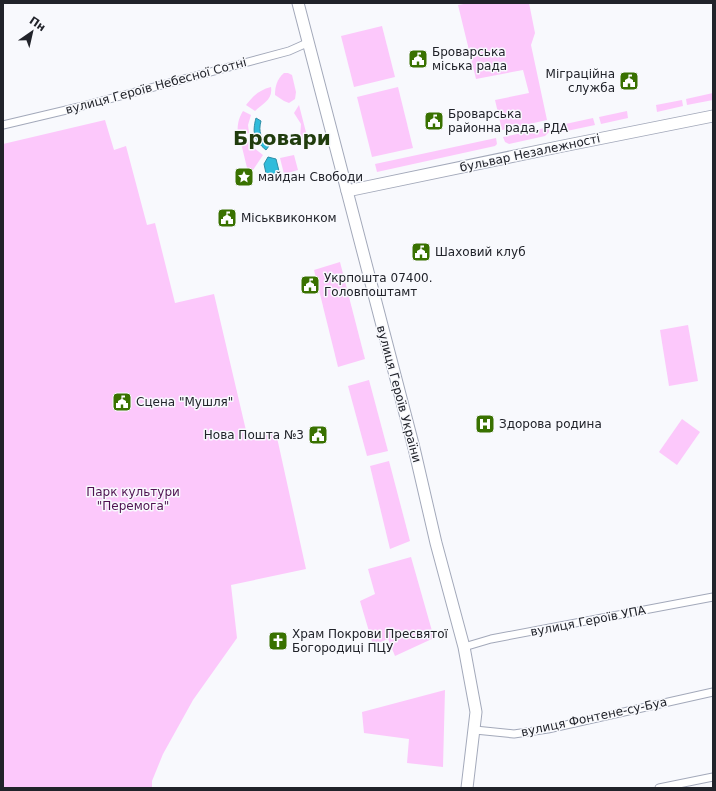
<svg xmlns="http://www.w3.org/2000/svg" width="716" height="791" font-family="'DejaVu Sans',sans-serif">
<style>
.green{fill:#fcc8fb}
.water{fill:#30bcdb;stroke:#2c8ea6}
.lines{fill:none;stroke-linecap:round;stroke-linejoin:round}
.minor-casing{stroke:#a3a9ba;stroke-width:9}
.secondary-casing{stroke:#a3a9ba;stroke-width:13}
.minor{stroke:#fff;stroke-width:7}
.secondary{stroke:#fff;stroke-width:11}
.labels{text-anchor:middle;dominant-baseline:central;stroke-width:3;stroke-linejoin:round;paint-order:stroke}
.poi-label{font-size:12px;fill:#21232a;stroke:#f8f9fd;text-anchor:start}
.street-label{font-size:12px;fill:#21232a;stroke:#f8f9fd}
.park-label{font-size:12px;fill:#4f1251;stroke:#f8f9fd}
.town-label{font-size:20px;font-weight:bold;fill:#203c0d;stroke:#f8f9fd}
</style>
<rect width="100%" height="100%" fill="#f8f9fd"/>
<g class="green">
<polygon points="469,3 529,3 535,33 531,45 547,120 502,130 495,100 529,93 523,70 476,79 458,5"/>
<polygon points="382,26 395,77 354,87 341,36"/>
<path d="M284,73h4l4,2 4,17 -1,7 -6,4 -5,-2 -9,-6c0,-9 2,-16 9,-22z"/>
<path d="M271,87c2,13 -8,16 -16,24l-9,-6c7,-9 13,-15 25,-18z"/>
<polygon points="398,87 413,148 372,157 357,97"/>
<polygon points="713,93 713,100 687,105 686,99"/>
<polygon points="682,100 683,106 657,112 656,105"/>
<polygon points="299,105 309,144 300,138 301,124 294,113"/>
<path d="M243,111l8,4 -3,10 1,8 -11,3c-1,-10 0,-17 5,-25z"/>
<polygon points="627,111 628,118 601,124 599,117"/>
<polygon points="593,118 595,125 562,132 558,130 556,126"/>
<polygon points="105,120 114,150 126,146 147,225 155,223 175,303 214,294 248,439 276,433 306,569 231,585 237,638 193,700 163,754 152,781 152,788 3,788 3,144"/>
<polygon points="549,127 549,132 545,136 509,144 505,142 503,137"/>
<polygon points="496,138 497,144 495,146 377,172 375,164"/>
<polygon points="250,141 254,148 263,155 249,176 241,143"/>
<polygon points="294,155 298,170 284,174 280,158"/>
<polygon points="340,262 365,359 338,367 314,270"/>
<polygon points="688,325 698,381 669,386 660,330"/>
<polygon points="369,380 388,451 367,456 348,386"/>
<polygon points="682,419 700,432 677,465 659,452"/>
<polygon points="389,461 410,541 390,549 370,466"/>
<polygon points="411,557 434,638 395,656 388,639 373,645 360,601 375,594 368,569"/>
<polygon points="445,690 443,767 407,763 409,739 364,733 362,712"/>
</g>
<g class="water">
<path d="M256,118l5,3c-3,11 0,17 8,25l-3,4c-12,-10 -14,-17 -10,-32z"/>
<polygon points="268,157 276,159 280,175 267,178 264,164"/>
</g>
<g class="lines">
<g class="minor-casing">
<g id="minor">
<polyline points="3,125 79,107 289,51 307,43"/>
<polyline points="464,647 491,639 713,597"/>
<polyline points="475,730 514,734 548,729 713,692"/>
<polyline points="659,788 713,777"/>
</g>
</g>
<g class="secondary-casing">
<g id="secondary">
<polyline points="298,3 414,448 436,543 464,647 476,712 467,788"/>
<polyline points="347,191 558,147 713,116"/>
</g>
</g>
<use href="#minor" class="minor"/>
<use href="#secondary" class="secondary"/>
</g>
<defs>
<g id="civic-square" transform="scale(1)"><rect x="-9" y="-9" width="18" height="18" rx="4" fill="#397100" stroke="#f8f9fd"/><path d="M-.6-6.5H3V-4.5H.6V-3L4-1V1h2V6H-6V1h2V-1L-.6-3ZM-1.2 2.5V6h2.4V2.5Z" fill="#fff"/></g>
<g id="sight-square" transform="scale(1)"><rect x="-9" y="-9" width="18" height="18" rx="4" fill="#397100" stroke="#f8f9fd"/><path d="M0-6L1.8-2.2L6-1.7L2.9 1.2L3.7 5.4L0 3.3L-3.7 5.4L-2.9 1.2L-6-1.7L-1.8-2.2Z" fill="#fff"/></g>
<g id="hospital-square" transform="scale(1)"><rect x="-9" y="-9" width="18" height="18" rx="4" fill="#397100" stroke="#f8f9fd"/><path d="M-5-5h3v3.5h4V-5h3V5h-3V1.5h-4V5h-3Z" fill="#fff"/></g>
<g id="church-square" transform="scale(1)"><rect x="-9" y="-9" width="18" height="18" rx="4" fill="#397100" stroke="#f8f9fd"/><path d="M-1.2-6h2.4v3.5h3.3v2.4h-3.3V6h-2.4V-.1h-3.3v-2.4h3.3Z" fill="#fff"/></g>
</defs>
<g fill-rule="evenodd">
<use href="#civic-square" x="418" y="59"/>
<use href="#civic-square" x="629" y="81"/>
<use href="#civic-square" x="434" y="121"/>
<use href="#sight-square" x="244" y="177"/>
<use href="#civic-square" x="227" y="218"/>
<use href="#civic-square" x="421" y="252"/>
<use href="#civic-square" x="310" y="285"/>
<use href="#civic-square" x="122" y="402"/>
<use href="#hospital-square" x="485" y="424"/>
<use href="#civic-square" x="318" y="435"/>
<use href="#church-square" x="278" y="641"/>
</g>
<g class="labels">
<g class="poi-label">
<text x="432" y="52">Броварська<tspan x="432" dy="14">міська рада</tspan></text>
<text x="615" y="74" text-anchor="end">Міграційна<tspan x="615" dy="14">служба</tspan></text>
<text x="448" y="114">Броварська<tspan x="448" dy="14">районна рада, РДА</tspan></text>
<text x="258" y="177">майдан Свободи</text>
<text x="241" y="218">Міськвиконком</text>
<text x="435" y="252">Шаховий клуб</text>
<text x="324" y="278">Укрпошта 07400.<tspan x="324" dy="14">Головпоштамт</tspan></text>
<text x="136" y="402">Сцена "Мушля"</text>
<text x="499" y="424">Здорова родина</text>
<text x="304" y="435" text-anchor="end">Нова Пошта №3</text>
<text x="292" y="634">Храм Покрови Пресвятої<tspan x="292" dy="14">Богородиці ПЦУ</tspan></text>
</g>
<g class="street-label">
<text transform="translate(156 86) rotate(-15)">вулиця Героїв Небесної Сотні</text>
<text transform="translate(530 153) rotate(-12)">бульвар Незалежності</text>
<text transform="translate(399 394) rotate(75)">вулиця Героїв України</text>
<text transform="translate(588 621) rotate(-11)">вулиця Героїв УПА</text>
<text transform="translate(594 717) rotate(-12)">вулиця Фонтене-су-Буа</text>
</g>
<g class="park-label">
<text x="133" y="492">Парк культури<tspan x="133" dy="14">"Перемога"</tspan></text>
</g>
<g class="town-label">
<text x="282" y="138">Бровари</text>
</g>
</g>
<rect width="716" height="791" fill="none" stroke="#21232a" stroke-width="8"/>
<g transform="translate(32 32) rotate(34)" stroke="#f8f9fd" stroke-width="3" paint-order="stroke">
<path d="M0-3L7 15L0 10L-7 15Z" fill="#21232a"/>
<text y="-6" font-size="11" font-weight="bold" text-anchor="middle" fill="#21232a">Пн</text>
</g>
</svg>
